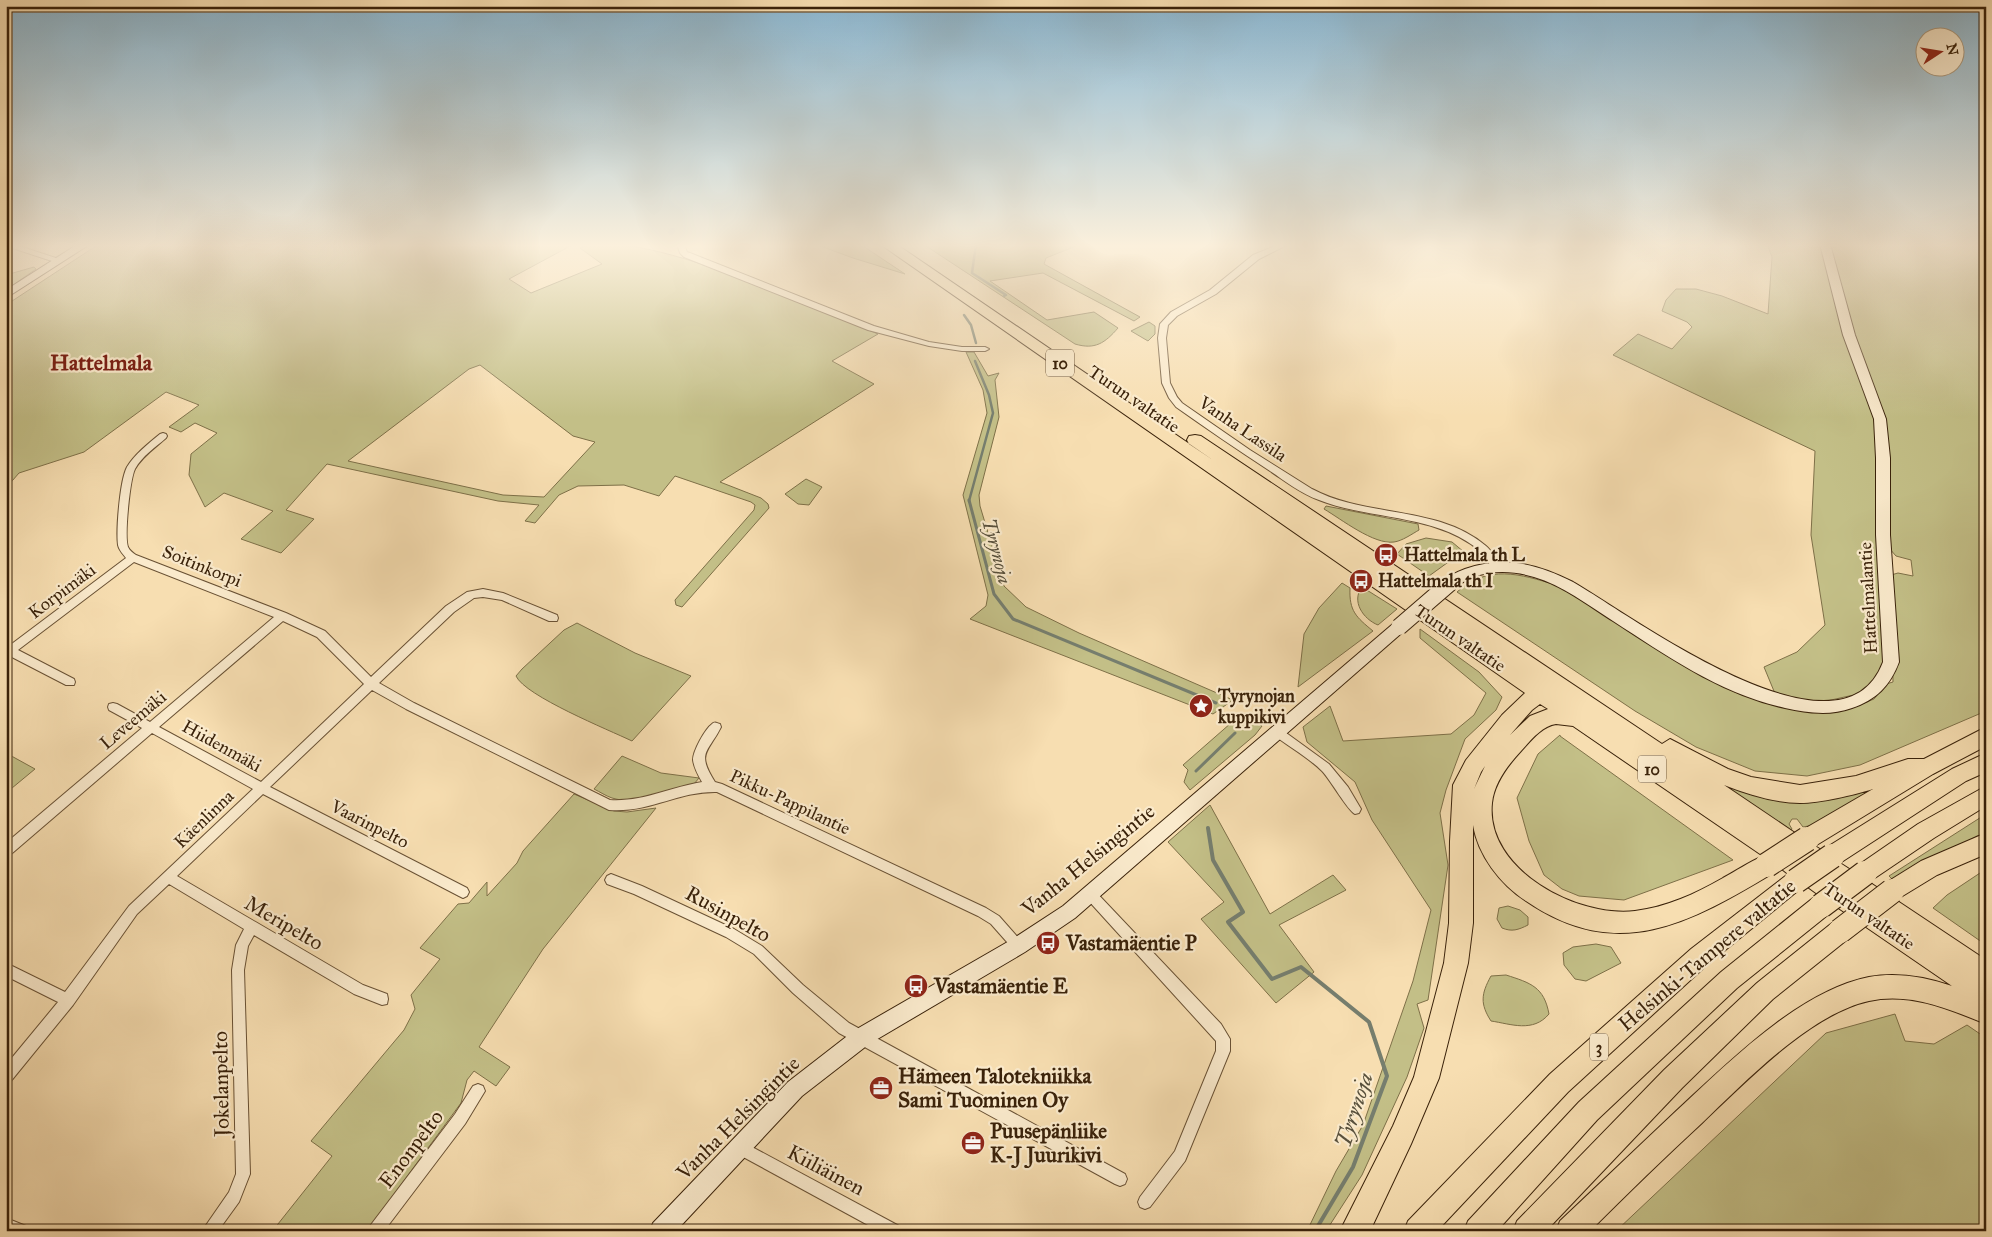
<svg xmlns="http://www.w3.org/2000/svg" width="1992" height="1237" font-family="'IM FELL Great Primer',serif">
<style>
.green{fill:#c3bf87;stroke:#7e7048;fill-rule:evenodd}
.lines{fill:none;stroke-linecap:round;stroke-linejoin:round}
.stream-far2{stroke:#767e6e;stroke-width:2.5}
.stream-far1{stroke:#767e6e;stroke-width:3}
.stream{stroke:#767e6e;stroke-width:4}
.street-casing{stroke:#695134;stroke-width:2}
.secondary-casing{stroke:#3a220a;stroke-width:2}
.highway-casing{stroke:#3a220a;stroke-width:2}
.street{fill:#faeacc;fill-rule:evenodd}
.secondary{fill:#faeacc;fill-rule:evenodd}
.highway{fill:#f7deb1;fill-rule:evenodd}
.secondary-bridge-casing{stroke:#3a220a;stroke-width:18;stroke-linecap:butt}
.highway-bridge-casing{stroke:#3a220a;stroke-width:26;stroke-linecap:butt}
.secondary-bridge{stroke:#faeacc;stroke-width:16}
.highway-bridge{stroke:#f7deb1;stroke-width:24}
.labels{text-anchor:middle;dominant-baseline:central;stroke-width:4.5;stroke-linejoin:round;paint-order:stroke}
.shield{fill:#faeacc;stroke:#745e44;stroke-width:1}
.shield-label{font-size:16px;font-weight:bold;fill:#3a220a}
.street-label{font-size:18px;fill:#3a220a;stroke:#faeacc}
.poi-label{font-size:18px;font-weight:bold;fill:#3a220a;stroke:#faeacc;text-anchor:start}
.water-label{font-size:19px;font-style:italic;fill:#58503c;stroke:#faeacc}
.near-street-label{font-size:21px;fill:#3a220a;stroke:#faeacc}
.near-poi-label{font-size:21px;font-weight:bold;fill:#3a220a;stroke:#faeacc;text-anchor:start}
.district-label{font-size:22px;font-weight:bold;fill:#7a1f14;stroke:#faeacc}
.near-water-label{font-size:22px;font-style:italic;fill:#58503c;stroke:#faeacc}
</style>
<rect width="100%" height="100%" fill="#f7deb1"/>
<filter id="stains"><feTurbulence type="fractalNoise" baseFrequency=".004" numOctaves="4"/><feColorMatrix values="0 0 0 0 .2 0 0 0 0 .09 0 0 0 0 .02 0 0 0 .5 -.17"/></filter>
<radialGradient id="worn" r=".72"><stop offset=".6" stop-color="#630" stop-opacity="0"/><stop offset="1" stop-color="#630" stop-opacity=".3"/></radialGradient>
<g class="green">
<path d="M99,244h475l-65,35 22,14 71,-29 -22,-16c55,-24 240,62 298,86l-46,27 42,23 -154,98 41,16 7,6 1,4 -87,99 -6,-2 -1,-5 79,-90 1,-5 -4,-3 -76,-26 -16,20 -35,-11 -46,1 -19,9 -24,28 -10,-2 14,-16 -41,-4 -171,-37 -41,46 28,9 -33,34 -40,-14 32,-28 -49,-18 -19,14 -16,-32 2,-21 26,-21 -22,-10 -14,9 -12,-5 30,-22 -33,-13 -82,60 -65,21 -13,15v-183zM480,365l93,71 22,6 -51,55 -41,-2 -155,-34 121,-92z"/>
<polygon points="815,244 860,244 905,274 853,258"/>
<path d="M923,244h158l-35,14 -2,6 96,53 -6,4 -91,-48 -53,8 57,39 47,-8 24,16c-13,15 -23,22 -43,16z"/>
<polygon points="1767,244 1822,244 1832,289 1875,417 1884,667 1868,688 1858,694 1822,702 1776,696 1764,667 1797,652 1825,625 1811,535 1815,451 1613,355 1638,334 1672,349 1692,327 1687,322 1662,311 1666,300 1676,289 1696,289 1722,296 1768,314 1772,257"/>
<path d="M1829,244h157v467l-126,54 -53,11 -52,-5 -59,-24 -61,-36 -178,-119c31,-28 63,-18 99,-7l179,107 27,9 90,7 22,-9 12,-15 7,-2 -2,-107 7,-2 15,3 -2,-16 -15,-4 -7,-8 -2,-108 -33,-101z"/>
<polygon points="34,267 36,269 6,290 6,275"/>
<polygon points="1149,322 1155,326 1155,334 1148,341 1131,331"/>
<polygon points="966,352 974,352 988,376 999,373 995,380 999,417 979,495 980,506 1004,586 1026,607 1079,633 1233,700 1213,714 970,619 986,606 988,595 963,495 987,413 983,390"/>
<polygon points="806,479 822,487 809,505 798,504 785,494"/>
<path d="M1326,506l92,18 1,6c-7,4 -17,11 -25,12 -20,3 -53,-23 -70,-33z"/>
<polygon points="1426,538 1452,542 1464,552 1465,558 1447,563 1429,576 1397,554 1406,544"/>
<path d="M1342,583l8,5c-1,23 6,29 23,43l-75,56 6,-53 15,-26z"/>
<path d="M1362,587l35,22 -19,16c-15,-6 -27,-24 -16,-38z"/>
<path d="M577,623l58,30 56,23 -59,65c-23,-11 -107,-45 -116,-65l6,-7 42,-39z"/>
<polygon points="1420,629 1479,672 1502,697 1496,710 1465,739 1446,790 1440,813 1448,865 1428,1000 1417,1004 1424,1028 1407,1077 1362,1175 1326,1231 1307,1231 1336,1171 1363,1125 1413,981 1431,910 1372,820 1355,782 1307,742 1303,727 1330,706 1343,741 1451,734 1474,715 1486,693 1420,638"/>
<polygon points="1248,715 1262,726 1255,735 1190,790 1184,782 1188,770 1183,765 1239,716"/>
<polygon points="1560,735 1560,736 1733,860 1624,900 1579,896 1562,889 1544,875 1529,841 1517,798 1538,754"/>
<polygon points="6,753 35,769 6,793"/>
<path d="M622,756l39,17 38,5 -5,6c-24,7 -56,22 -82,14 -6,-2 -12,-6 -18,-9z"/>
<polygon points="1694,767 1740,786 1869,786 1876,789 1819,824 1803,827 1797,819 1792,819 1789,824 1792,829 1789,833"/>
<polygon points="574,794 614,811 627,812 656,808 543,949 479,1047 510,1067 496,1086 474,1071 467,1080 461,1103 367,1231 276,1231 274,1229 332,1156 311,1141 404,1030 415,1009 411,995 440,959 420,948 458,904 469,903 487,882 487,896 517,863 523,851"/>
<polygon points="1210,805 1270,914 1333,875 1346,890 1279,925 1314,972 1276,1003 1201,919 1224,902 1168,842"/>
<polygon points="1986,814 1986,835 1977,836 1895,882 1889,876"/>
<polygon points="1986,869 1986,945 1933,908 1947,895"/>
<path d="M1508,906l12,4 8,7v8c-10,5 -16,7 -26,3l-5,-9 2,-11z"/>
<polygon points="1596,944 1611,947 1621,963 1586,981 1575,979 1564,965 1563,953 1573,947"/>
<path d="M1506,975c25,8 38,12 43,39 -16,19 -38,10 -58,7 -11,-17 -10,-27 0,-45z"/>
<polygon points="1895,1014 1905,1041 1934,1044 1967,1025 1986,1038 1986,1231 1616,1231 1826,1033"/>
</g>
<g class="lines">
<g class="stream-far2">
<polyline points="976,244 972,273 1006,295 1004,296"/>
<polyline points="964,315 971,325 976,343"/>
<polyline points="969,501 993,413 989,395 975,361"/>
</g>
<g class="stream-far1">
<polyline points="969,500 994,594 1013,619 1216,703"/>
<polyline points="1196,771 1235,733"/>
</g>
<polyline class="stream" points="1208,828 1213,860 1243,912 1228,922 1272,979 1301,967 1369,1022 1387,1076 1353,1167 1315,1231"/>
<g class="street-casing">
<g id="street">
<polygon points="6,244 13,244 62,260 55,262 6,246"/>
<polygon points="677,244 684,244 687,252 690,253 874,326 929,342 962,347 985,347 989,349 985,351 962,351 929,346 868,330 684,257 680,253"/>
<path d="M1280,244h9l-30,15 -43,35 -39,22 -9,9 -2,13 4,45 7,14 5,6 68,47 62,39c54,29 126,16 174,57 6,5 10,13 14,18l2,3 -2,3h-6c-5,-6 -9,-14 -14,-19 -42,-37 -111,-31 -161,-51 -18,-6 -34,-19 -49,-29 -32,-21 -63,-42 -94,-64l-7,-9 -7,-15 -4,-45 2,-14 11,-12 39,-22 43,-35z"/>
<path d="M163,433l3,1 1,2 -1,2c-10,9 -24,18 -31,31 -5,10 -11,67 -7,78 2,4 5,6 8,8l150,58 39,18 46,46 75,-71 21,-14 16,-3 20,4 54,22 1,3 -1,3h-8l-47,-21 -19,-3 -9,1 -20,14 -75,71 35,20 196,97c33,2 61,-13 92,-18 -4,-7 -8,-14 -9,-22 0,-9 12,-31 19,-36 3,-3 4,-1 8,0l1,3c-13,26 -25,25 -6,55l7,2 264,124 13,8 23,26 2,4 -2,4 -4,2 -4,-2 -23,-26 -13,-8 -261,-124c-39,-1 -67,21 -108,18l-203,-101 -34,-19 -102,97 197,101 2,4 -2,4 -4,2 -4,-2 -196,-102 -86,82 186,109 24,9 1,5 -1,5 -5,1 -28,-11 -100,-59 -6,11 -4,24 6,204 -11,28 -21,29h-16l27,-39 7,-18 -4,-204 4,-25 8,-16 -75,-45 -32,30 -64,91 -62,76 -5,2v-18l52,-63 -52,-26v-13l59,29 64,-86 124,-117 -101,-56 -142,122 -4,1v-13l136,-115 -33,-18 -1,-3 1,-3 4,-1 4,1 33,18 124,-105 -140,-55 -116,88 56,29 1,3 -1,3h-8l-60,-31v-9l3,1 117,-88c-3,-4 -7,-8 -8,-13 -2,-15 2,-65 9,-78 8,-13 21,-23 33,-33zM283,621l34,16 47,47 -103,98 -102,-55z"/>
<path d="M1278,727l51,37 19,23 13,22 -2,4 -4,1c-7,-3 -25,-35 -33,-43 -14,-14 -33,-24 -48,-36l-1,-3 1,-3z"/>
<polygon points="611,874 642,886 734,929 762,946 803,985 849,1023 1125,1174 1127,1179 1125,1184 1120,1186 1115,1184 839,1033 793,993 754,954 726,937 634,894 607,884 605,880 607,876"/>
<polygon points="1090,888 1094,890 1221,1024 1230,1039 1230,1051 1185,1161 1150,1207 1145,1209 1140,1207 1138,1202 1140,1197 1175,1151 1216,1051 1216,1041 1086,898 1084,894 1086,890"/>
<polygon points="478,1084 483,1086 485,1091 465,1124 384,1231 368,1231 370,1226 455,1114 473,1086"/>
<polygon points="739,1140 899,1226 901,1231 879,1231 734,1152 732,1147 734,1142"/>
<polygon points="6,1218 26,1226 28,1231 6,1231"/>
</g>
</g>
<g class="secondary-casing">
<g id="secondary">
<polygon points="78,244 90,244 6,298 6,290"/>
<path d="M1820,244h10l25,91 31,84 4,39v77l9,127c-9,24 -23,38 -47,46 -22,8 -44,5 -67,0 -64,-14 -118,-52 -172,-87 -25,-16 -51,-36 -79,-44 -19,-6 -42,-7 -60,0 -9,3 -16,9 -24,12l-5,-2 -2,-4c4,-7 14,-11 22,-14 38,-14 73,-5 108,13 55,31 268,192 310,80l-7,-127v-77l-2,-39 -31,-84z"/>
<polygon points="1399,621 1404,623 1407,627 1404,631 1075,918 1025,952 869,1044 802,1096 676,1231 650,1231 653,1223 788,1082 855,1030 1011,940 1063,906 1394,623"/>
</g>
</g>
<g class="highway-casing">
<g id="highway">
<path d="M880,244h16l317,216 -24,-16 -2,-4 2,-4 6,-1 6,1 461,308 8,-5 58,30 23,8 49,8 56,-9 52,-17h16l62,-32v19l-53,28 -118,72 8,5 1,-2 128,-80 34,-16v19l-20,9 -126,82 14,9 3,-6 61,-42 68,-38v20l-52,32 -65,44 12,8 3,-6 37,-23 65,-28v21l-49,21 -41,25 90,60v64c-37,-15 -76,-32 -117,-23 -59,13 -124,81 -167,122 -38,35 -75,71 -112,108h-34l4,-10c38,-36 75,-71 113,-107 52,-48 125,-123 196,-137 28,-5 57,0 83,9l-121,-83 1,3 -3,8 -92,74 -140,132 -100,111h-33l4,-10 111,-119 142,-130 92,-74 7,-2 -15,-11 -98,80 -139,127 -131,139h-33l4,-10 142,-147 141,-125 97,-75 -10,-8 -3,6c-85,51 -157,92 -249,29 -26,-17 -48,-46 -53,-76v98l-5,40 -29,115 -28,66 -41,87h-30l53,-105 21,-49 30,-114 5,-40 1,-82 3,-56 13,-25 36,-45 23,-22zM1540,704l8,5 -18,7 -20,19 22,-25zM1556,724l17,2 190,130c-14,6 -27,15 -40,22 -28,16 -56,29 -88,33 -57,7 -150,-41 -143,-108 2,-20 16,-38 29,-52 10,-11 21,-25 35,-27zM1485,766l-11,23 7,-17zM1724,785c23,9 51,18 76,18 20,0 54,-8 73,-14l-74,43 -1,3z"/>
<polygon points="1840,920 1848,923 1852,931 1848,939 1773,999 1682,1088 1546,1231 1513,1231 1517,1221 1664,1070 1757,983 1832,923"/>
</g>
</g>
<use href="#street" class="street"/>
<use href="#secondary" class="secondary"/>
<use href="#highway" class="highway"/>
<g class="secondary-bridge-casing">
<polyline id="secondary-bridge" points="1399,627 1450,583"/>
</g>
<g class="highway-bridge-casing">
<g id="highway-bridge">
<polyline points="1767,865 1807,839"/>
<polyline points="1796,881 1832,856"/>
<polyline points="1821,906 1865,873"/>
<polyline points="1840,931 1892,891"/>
</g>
</g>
<use href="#secondary-bridge" class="secondary-bridge"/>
<use href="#highway-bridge" class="highway-bridge"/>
</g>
<linearGradient id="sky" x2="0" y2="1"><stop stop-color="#8ab7d2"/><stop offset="0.59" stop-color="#fbf0dc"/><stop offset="1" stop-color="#fbf0dc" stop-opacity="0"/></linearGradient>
<rect width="1992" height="417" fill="url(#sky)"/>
<defs>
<g id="bus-disc" transform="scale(1.25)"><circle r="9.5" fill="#8f2418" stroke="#faeacc"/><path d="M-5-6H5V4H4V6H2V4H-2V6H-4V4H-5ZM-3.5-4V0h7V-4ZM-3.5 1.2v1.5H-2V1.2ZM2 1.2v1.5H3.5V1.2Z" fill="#fff"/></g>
<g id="sight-disc" transform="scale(1.25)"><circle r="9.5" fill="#8f2418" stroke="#faeacc"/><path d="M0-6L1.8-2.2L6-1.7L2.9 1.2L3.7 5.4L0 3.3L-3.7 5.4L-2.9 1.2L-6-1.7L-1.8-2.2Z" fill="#fff"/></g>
<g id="office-disc" transform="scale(1.25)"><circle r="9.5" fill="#8f2418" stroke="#faeacc"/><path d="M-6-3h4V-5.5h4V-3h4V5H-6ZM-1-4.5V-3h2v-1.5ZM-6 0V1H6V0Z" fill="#fff"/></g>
</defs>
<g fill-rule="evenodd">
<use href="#bus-disc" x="1386" y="555"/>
<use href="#bus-disc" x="1361" y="581"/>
<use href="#sight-disc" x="1201" y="706"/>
<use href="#bus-disc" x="1048" y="943"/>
<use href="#bus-disc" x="916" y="986"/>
<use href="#office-disc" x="881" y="1088"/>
<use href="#office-disc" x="973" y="1143"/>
</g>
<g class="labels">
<g class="shield">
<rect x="1046" y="349.5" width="28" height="27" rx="4"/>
<rect x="1638" y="755.5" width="28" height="27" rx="4"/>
<rect x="1590" y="1033.5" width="18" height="27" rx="4"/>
</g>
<g class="shield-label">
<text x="1060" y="363">10</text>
<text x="1652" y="769">10</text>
<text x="1599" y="1047">3</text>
</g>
<g class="street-label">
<text transform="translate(1134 399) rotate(34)">Turun valtatie</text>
<text transform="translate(1243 429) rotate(34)">Vanha Lassila</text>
<text transform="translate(202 566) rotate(22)">Soitinkorpi</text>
<text transform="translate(62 591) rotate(-37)">Korpimäki</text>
<text transform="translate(1868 598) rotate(-93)">Hattelmalantie</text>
<text transform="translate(1460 638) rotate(34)">Turun valtatie</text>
<text transform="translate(133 720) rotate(-40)">Leveemäki</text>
<text transform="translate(222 746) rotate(29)">Hiidenmäki</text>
<text transform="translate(790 802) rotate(25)">Pikku-Pappilantie</text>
<text transform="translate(204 819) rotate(-44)">Käenlinna</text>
<text transform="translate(370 824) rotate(27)">Vaarinpelto</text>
<text transform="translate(1869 916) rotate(34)">Turun valtatie</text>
</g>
<g class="poi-label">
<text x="1404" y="555">Hattelmala th L</text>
<text x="1378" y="581">Hattelmala th I</text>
<text x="1218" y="696">Tyrynojan<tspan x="1218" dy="21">kuppikivi</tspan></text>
</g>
<g class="water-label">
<text transform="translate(997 551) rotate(75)">Tyrynoja</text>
</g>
<g class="near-street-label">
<text transform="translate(1088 860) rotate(-39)">Vanha Helsingintie</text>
<text transform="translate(728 914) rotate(29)">Rusinpelto</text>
<text transform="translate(284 923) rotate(30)">Meripelto</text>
<text transform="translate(1707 955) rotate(-40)">Helsinki-Tampere valtatie</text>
<text transform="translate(221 1084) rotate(-91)">Jokelanpelto</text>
<text transform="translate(738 1118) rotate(-45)">Vanha Helsingintie</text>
<text transform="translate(411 1149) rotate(-53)">Enonpelto</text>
<text transform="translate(826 1170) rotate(28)">Kiiliäinen</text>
</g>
<g class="near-poi-label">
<text x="1066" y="943">Vastamäentie P</text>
<text x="934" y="986">Vastamäentie E</text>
<text x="898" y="1076">Hämeen Talotekniikka<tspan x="898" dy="24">Sami Tuominen Oy</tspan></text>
<text x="990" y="1131">Puusepänliike<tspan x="990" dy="24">K-J Juurikivi</tspan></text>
</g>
<g class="district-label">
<text x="101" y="362">Hattelmala</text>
</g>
<g class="near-water-label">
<text transform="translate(1354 1110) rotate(-72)">Tyrynoja</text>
</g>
</g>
<rect width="1992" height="1237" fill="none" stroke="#f7deb1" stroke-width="25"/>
<rect x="8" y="8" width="1977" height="1222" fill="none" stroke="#3a220a" stroke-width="2.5"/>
<rect x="12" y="12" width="1967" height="1212" fill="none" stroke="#3a220a"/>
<g transform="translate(1940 52) rotate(78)"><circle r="24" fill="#faeacc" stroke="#ad9a7e"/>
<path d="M0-4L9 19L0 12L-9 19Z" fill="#8f2418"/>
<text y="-8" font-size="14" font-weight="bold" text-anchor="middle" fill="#3a220a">N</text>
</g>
<rect width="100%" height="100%" filter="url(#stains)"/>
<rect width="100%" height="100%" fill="url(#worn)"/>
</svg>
